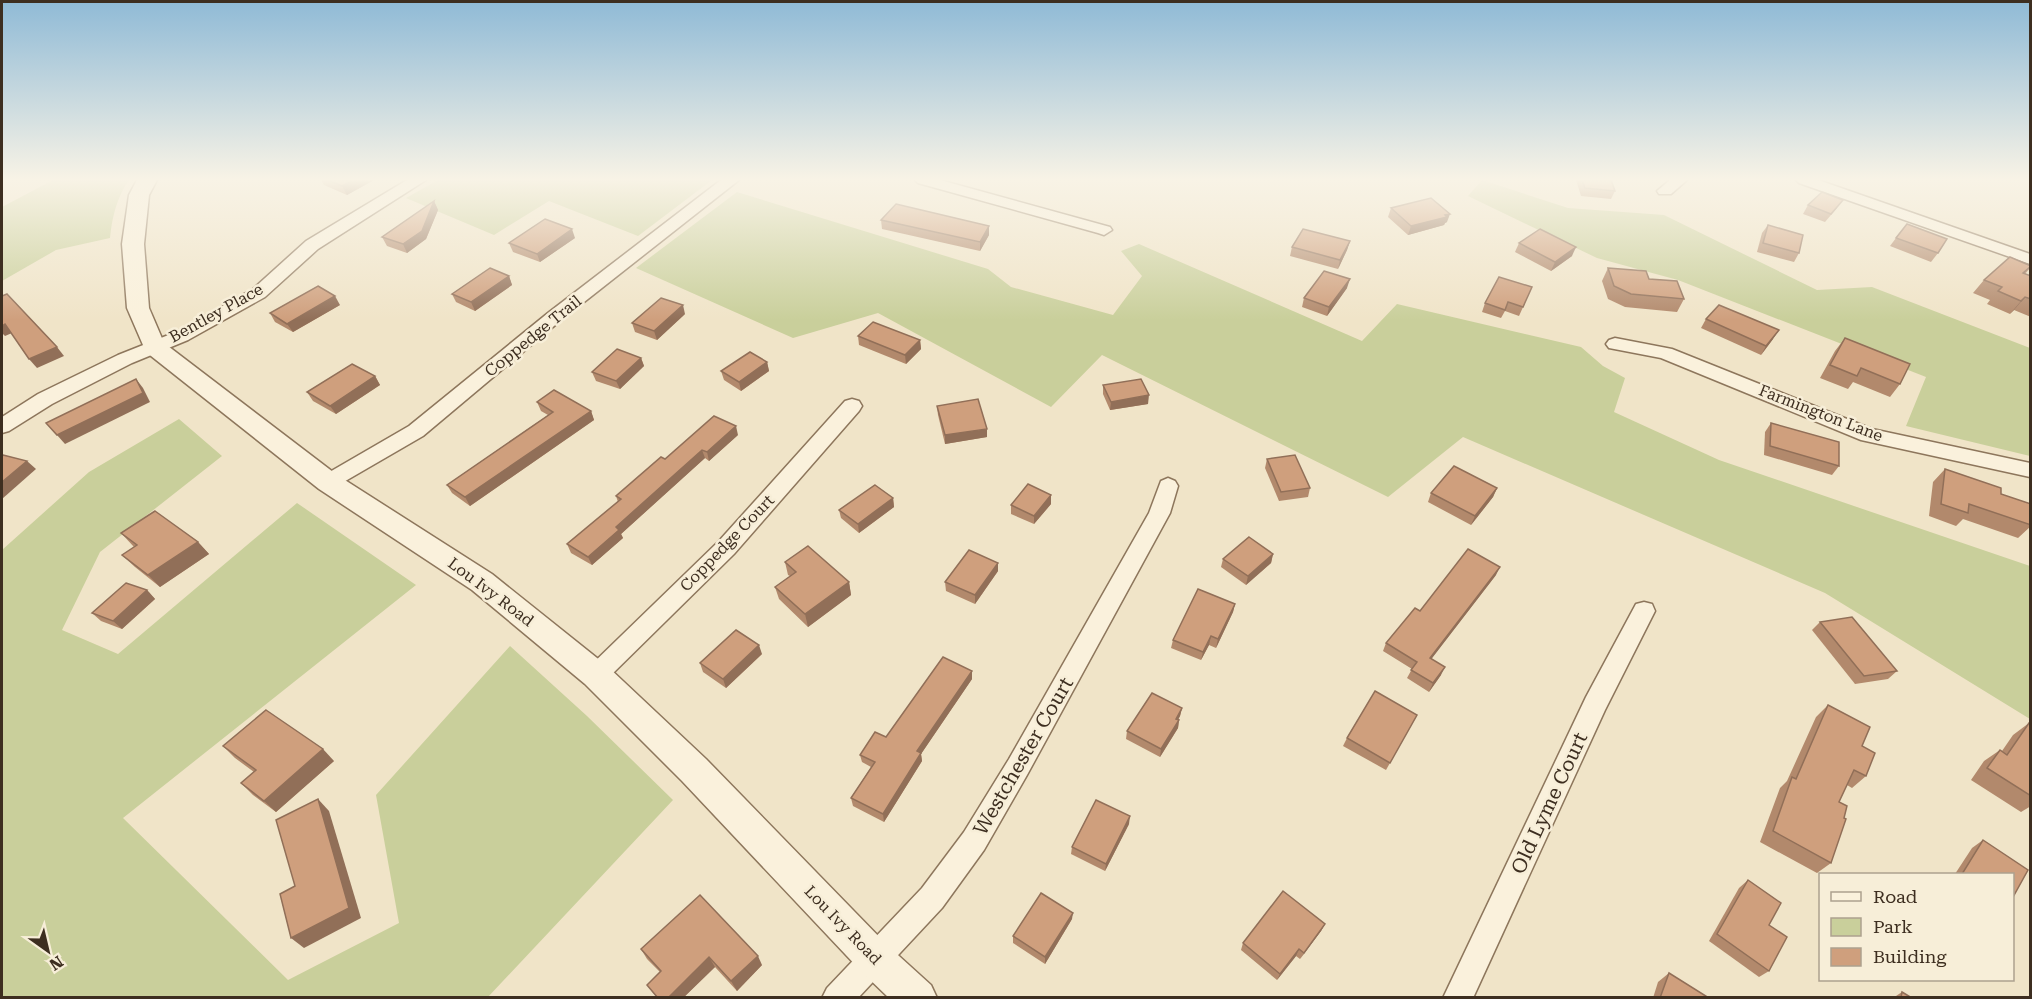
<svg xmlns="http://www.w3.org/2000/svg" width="2032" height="999" font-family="'Roboto Serif',serif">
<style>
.green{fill:#c9cf9b}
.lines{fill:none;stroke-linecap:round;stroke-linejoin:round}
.minor-casing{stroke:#8d765c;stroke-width:3}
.tertiary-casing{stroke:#8d765c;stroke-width:3}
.minor{fill:#faf1dc;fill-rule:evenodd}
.tertiary{fill:#faf1dc;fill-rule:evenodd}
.wall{fill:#b2896c}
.shaded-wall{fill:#916f58}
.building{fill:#cf9f7d;stroke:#916f58;stroke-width:1.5}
.labels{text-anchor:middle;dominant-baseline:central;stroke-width:5;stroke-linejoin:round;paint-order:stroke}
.street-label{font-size:16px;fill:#3d2e20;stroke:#f7eed8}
.near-street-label{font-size:20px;fill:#3d2e20;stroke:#f7eed8}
</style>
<rect width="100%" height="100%" fill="#f0e4c8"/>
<g class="green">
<path d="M53,180h76c-12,17 -17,37 -19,58l-54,12 -54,31v-74z"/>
<polygon points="438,180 712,180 638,236 549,201 494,235 406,198"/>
<polygon points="1482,180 1568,208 1664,215 1817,290 1872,287 2030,348 2030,456 1906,426 1926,377 1678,280 1597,258 1468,196"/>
<polygon points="737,192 988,269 1011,287 1113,315 1142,276 1121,251 1139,244 1362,341 1397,304 1581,347 1603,366 1625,378 1614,412 1719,460 2030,566 2030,719 1825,593 1463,437 1388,497 1102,355 1051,407 878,313 793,338 636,268"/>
<polygon points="179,419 222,456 100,552 62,630 118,654 297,503 416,585 123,818 288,980 399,923 376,795 510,646 587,716 673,800 488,997 2,997 2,550 89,472"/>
</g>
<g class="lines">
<g class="minor-casing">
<g id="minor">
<polygon points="407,180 426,180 318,249 265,297 188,340 132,363 52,404 9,431 2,433 2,417 38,394 118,355 176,332 253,289 306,241"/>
<polygon points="721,180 739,180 560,321 423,436 335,487 328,490 321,487 318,482 321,477 409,426 548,313"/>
<polygon points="915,180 940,180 1110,227 1112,230 1104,235 1098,233 918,183"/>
<polygon points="1670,180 1687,180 1671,194 1659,194 1657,191"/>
<polygon points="1796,180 1818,180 2030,254 2030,264 1799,183"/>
<polygon points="1615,338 1672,349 1872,429 2030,463 2030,477 1861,440 1661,358 1609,348 1606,344 1609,340"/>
<polygon points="852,399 859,401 862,406 859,411 734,554 604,682 596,685 588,682 584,675 588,668 718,542 845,401"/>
<polygon points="1168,478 1175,481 1178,486 1170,513 1027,775 984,850 942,908 858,998 822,998 827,988 922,888 964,832 1009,759 1149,513 1161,481"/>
<polygon points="1644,602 1652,604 1655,611 1605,710 1473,998 1443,998 1586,697 1636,604"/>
</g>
</g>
<g class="tertiary-casing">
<polygon id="tertiary" points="137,180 157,180 149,195 144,244 149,308 164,343 337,475 492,574 607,666 706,759 888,946 931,985 937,998 889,998 862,972 682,781 585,684 472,590 319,489 146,352 127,308 122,244 129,195"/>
</g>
<use href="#minor" class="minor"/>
<use href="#tertiary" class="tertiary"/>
</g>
<g class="wall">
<polygon points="321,180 374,180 347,195 324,185"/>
<polygon points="1576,180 1611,180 1615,191 1611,199 1581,196"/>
<polygon points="434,201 438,210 426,239 407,253 387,246 382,237"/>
<polygon points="1808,205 1837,208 1825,222 1803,214"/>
<polygon points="1391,208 1447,222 1445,223 1444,225 1408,235 1388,217"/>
<polygon points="881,220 989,235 980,251 882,229"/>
<polygon points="1768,225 1799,253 1794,262 1757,252 1762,233"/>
<polygon points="575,238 540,262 513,252 509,243"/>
<polygon points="1896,238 1938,253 1931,262 1890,246"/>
<polygon points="1350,241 1347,250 1338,269 1290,256 1292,247"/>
<polygon points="1519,243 1572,256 1551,271 1515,252"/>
<polygon points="2031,267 2025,274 2031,276 2031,317 2014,310 2010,314 1987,304 1990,300 1973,293 1984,280"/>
<polygon points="1608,268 1649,279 1684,299 1677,312 1625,307 1608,299 1602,281"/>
<polygon points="509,276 512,285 475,311 456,302 452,294"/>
<polygon points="1532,287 1519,316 1505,311 1501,318 1482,312 1485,303"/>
<polygon points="1347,288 1327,316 1302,307 1304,298"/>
<polygon points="340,305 293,332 275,322 270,313"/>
<polygon points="685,314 657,340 635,332 632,323"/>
<polygon points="1706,319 1773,339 1761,355 1701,328"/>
<polygon points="858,336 920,340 921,349 906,364 859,345"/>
<polygon points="1845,338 1900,384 1890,397 1853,382 1848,389 1820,378 1835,351"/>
<polygon points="641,358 644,366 620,389 596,381 592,372"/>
<polygon points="767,362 769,371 741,391 724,380 721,371"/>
<polygon points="375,376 380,385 336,414 313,401 307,392"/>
<polygon points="1103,385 1148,404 1110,410 1103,394"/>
<polygon points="537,402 591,411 594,420 470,506 452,493 447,485 548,415 541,411"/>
<polygon points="937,406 987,437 945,444 938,415"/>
<polygon points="1771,423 1839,466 1832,475 1764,455 1765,432"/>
<polygon points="738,435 709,461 705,458 621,534 623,538 592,565 571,553 567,544 618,502 616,496 665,459"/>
<polygon points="1267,459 1310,488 1308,497 1279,501 1265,468"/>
<polygon points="1945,469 2001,494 2031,504 2031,526 2018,538 1963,519 1956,526 1929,516 1933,482"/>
<polygon points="1497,488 1493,497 1471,525 1428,502 1431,493"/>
<polygon points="1051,495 1051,504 1034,524 1011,514 1011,505"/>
<polygon points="893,498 894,507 859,533 841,518 839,510"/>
<polygon points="121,533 198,542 209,554 160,587 135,567 122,555 134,547"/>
<polygon points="1273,554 1271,563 1246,585 1221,567 1223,559"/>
<polygon points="785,562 849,582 851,595 808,627 779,599 775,587 790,576 788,575"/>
<polygon points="998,571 975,604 946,591 945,582"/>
<polygon points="1496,575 1431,659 1441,675 1429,692 1407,678 1412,669 1383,651 1386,643 1420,611"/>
<polygon points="147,590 155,599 122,629 101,621 92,613"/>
<polygon points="1235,604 1233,612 1216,648 1209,645 1201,660 1171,648 1173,640"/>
<polygon points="1820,622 1897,671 1888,679 1855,684 1812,630"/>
<polygon points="762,654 726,688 703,672 700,663"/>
<polygon points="972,671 972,679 921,754 922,761 884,822 853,806 851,798 871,767 862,762 860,755 886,737"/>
<polygon points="1828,705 1862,746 1866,776 1852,788 1847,785 1839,802 1844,818 1831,863 1817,873 1760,842 1780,788 1787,781 1816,717"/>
<polygon points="1182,708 1180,716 1178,720 1179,720 1178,728 1160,757 1126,739 1127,731"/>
<polygon points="1417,715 1386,770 1343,746 1347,738"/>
<polygon points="2029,723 2031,724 2031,806 2021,812 1971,780 1984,761 2000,750 2002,751 2013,735"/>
<polygon points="223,746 334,761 276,812 253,795 241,783 254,772 235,758"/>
<polygon points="1129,824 1105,871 1071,854 1072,847"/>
<polygon points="1983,840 2013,874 1955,874 1972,848"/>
<polygon points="1748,880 1769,925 1769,971 1759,977 1709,941 1739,888"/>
<polygon points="1072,919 1045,964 1013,943 1013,936"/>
<polygon points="1325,924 1321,931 1300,959 1296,956 1277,980 1241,950 1243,943"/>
<polygon points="641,949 762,965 737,991 715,967 683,998 657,998 647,985 660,972 647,959"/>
<polygon points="1669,973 1709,998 1653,998 1658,982"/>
<polygon points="1902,992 1912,998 1893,998"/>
</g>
<g class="shaded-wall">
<polygon points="354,180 374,180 347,195 342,186"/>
<polygon points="434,201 438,210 426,239 407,253 403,244"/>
<polygon points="1450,214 1447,222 1445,223 1444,225 1408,235 1411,226"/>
<polygon points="989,226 989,235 980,251 980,242"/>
<polygon points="572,229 575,238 540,262 537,254"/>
<polygon points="1350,241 1347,250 1338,269 1340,260"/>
<polygon points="1576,247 1572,256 1551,271 1555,262"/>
<polygon points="509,276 512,285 475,311 471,302"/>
<polygon points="1350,279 1347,288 1327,316 1329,307"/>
<polygon points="335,296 340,305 293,332 287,324"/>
<polygon points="2025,297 2014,310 2010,314 2021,301"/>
<polygon points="683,305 685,314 657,340 654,331"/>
<polygon points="5,324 12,333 5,336 2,333 2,326"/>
<polygon points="1779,330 1773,339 1761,355 1766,346"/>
<polygon points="920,340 921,349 906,364 905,355"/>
<polygon points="57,347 64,356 37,368 29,359"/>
<polygon points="641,358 644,366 620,389 616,381"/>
<polygon points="767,362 769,371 741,391 739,382"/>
<polygon points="375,376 380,385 336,414 330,406"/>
<polygon points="136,379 143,388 150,402 65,444 57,435"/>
<polygon points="1149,395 1148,404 1110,410 1111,402"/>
<polygon points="591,411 594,420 470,506 465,497"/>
<polygon points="736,426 738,435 709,461 707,452"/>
<polygon points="987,429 987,437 945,444 945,435"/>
<polygon points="702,450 705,458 621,534 623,538 592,565 588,557 616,527"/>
<polygon points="27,461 36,469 2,499 2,482"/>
<polygon points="1497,488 1493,497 1471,525 1475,516"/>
<polygon points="1051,495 1051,504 1034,524 1034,516"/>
<polygon points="893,498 894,507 859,533 858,524"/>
<polygon points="198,542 209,554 160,587 148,575"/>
<polygon points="1273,554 1271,563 1246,585 1248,576"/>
<polygon points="998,563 998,571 975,604 975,595"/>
<polygon points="1500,567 1496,575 1426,666 1430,658"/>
<polygon points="849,582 851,595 808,627 805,614"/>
<polygon points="147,590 155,599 122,629 113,621"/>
<polygon points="1235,604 1233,612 1216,648 1218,639"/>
<polygon points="1211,636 1209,645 1201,660 1203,652"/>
<polygon points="759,645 762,654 726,688 723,679"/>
<polygon points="1445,667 1441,675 1429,692 1433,683"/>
<polygon points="972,671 972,679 921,754 922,761 884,822 883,814 917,751"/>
<polygon points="1182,708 1180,716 1174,727 1176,719"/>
<polygon points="1179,720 1178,728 1160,757 1161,749"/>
<polygon points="323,749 334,761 276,812 264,801"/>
<polygon points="318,799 329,811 361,918 304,948 291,938"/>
<polygon points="1130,816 1129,824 1105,871 1106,864"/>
<polygon points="1073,913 1072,919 1045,964 1045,957"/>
<polygon points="1325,924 1321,931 1300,959 1304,953"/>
<polygon points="1299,949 1296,956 1277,980 1280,974"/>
<polygon points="758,956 762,965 737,991 731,981"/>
<polygon points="709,957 715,967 683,998 668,998"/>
</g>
<g class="building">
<polygon points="328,180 354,180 342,186"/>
<polygon points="1582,180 1611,180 1615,191 1585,188"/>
<polygon points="1822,192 1843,200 1831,214 1808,205"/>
<polygon points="1431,198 1450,214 1445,215 1447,217 1411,226 1391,208"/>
<polygon points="434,201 422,231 403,244 382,237"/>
<polygon points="896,204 989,226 980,242 881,220"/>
<polygon points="545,219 572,229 537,254 509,243"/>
<polygon points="1907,224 1947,239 1938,253 1896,238"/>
<polygon points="1768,225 1803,235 1799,253 1763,243"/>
<polygon points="1303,229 1350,241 1340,260 1292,247"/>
<polygon points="1540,229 1576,247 1555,262 1519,243"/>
<polygon points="2010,257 2031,266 2023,273 2031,276 2031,299 2025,297 2021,301 1998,291 2002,287 1984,280"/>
<polygon points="490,268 509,276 471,302 452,294"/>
<polygon points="1608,268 1646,271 1649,279 1677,281 1684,299 1631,294 1614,286"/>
<polygon points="1324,271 1350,279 1329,307 1304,298"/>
<polygon points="1499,277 1532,287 1523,307 1508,302 1505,310 1485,303"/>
<polygon points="318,286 335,296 287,324 270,313"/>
<polygon points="7,294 57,347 29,359 5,324 2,326 2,296"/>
<polygon points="661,298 683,305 654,331 632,323"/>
<polygon points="1719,305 1779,330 1766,346 1706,319"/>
<polygon points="873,322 920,340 905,355 858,336"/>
<polygon points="1845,338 1910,364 1900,384 1861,368 1857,376 1830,365"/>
<polygon points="617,349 641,358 616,381 592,372"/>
<polygon points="750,352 767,362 739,382 721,371"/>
<polygon points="352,364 375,376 330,406 307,392"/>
<polygon points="136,379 143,393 57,435 46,423"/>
<polygon points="1141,379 1149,395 1111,402 1103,385"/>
<polygon points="554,390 591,411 465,497 447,485 553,412 537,402"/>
<polygon points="978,399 987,429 945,435 937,406"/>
<polygon points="714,416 736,426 707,452 702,450 616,527 619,530 588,557 567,544 621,499 616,496 661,457 665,459"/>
<polygon points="1771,423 1839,442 1839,466 1770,446"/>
<polygon points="3,455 27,461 2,482 2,457"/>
<polygon points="1295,455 1310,488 1281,492 1267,459"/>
<polygon points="1454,466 1497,488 1475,516 1431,493"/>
<polygon points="1945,469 2001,488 2001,494 2031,504 2031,525 1969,504 1968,513 1941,504"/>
<polygon points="1028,484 1051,495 1034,516 1011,505"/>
<polygon points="875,485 893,498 858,524 839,510"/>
<polygon points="155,511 198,542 148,575 122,555 137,545 121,533"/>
<polygon points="1249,537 1273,554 1248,576 1223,559"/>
<polygon points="808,546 849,582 805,614 775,587 796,572 785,562"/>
<polygon points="1468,549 1500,567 1430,658 1445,667 1433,683 1411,670 1417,662 1386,643 1415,608 1420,611"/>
<polygon points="969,550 998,563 975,595 945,582"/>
<polygon points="126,583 147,590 113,621 92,613"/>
<polygon points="1198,589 1235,604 1218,639 1211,636 1203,652 1173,640"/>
<polygon points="1852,617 1897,671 1864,676 1820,622"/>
<polygon points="736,630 759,645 723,679 700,663"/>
<polygon points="943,657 972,671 917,751 921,753 883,814 851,798 875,762 860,755 875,732 886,737"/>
<polygon points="1375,691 1417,715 1390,763 1347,738"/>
<polygon points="1152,693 1182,708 1176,719 1179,720 1161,749 1127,731"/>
<polygon points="1828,705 1870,727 1862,746 1875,753 1866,776 1854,770 1839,802 1847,806 1844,818 1846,819 1831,863 1773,831 1792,777 1796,779"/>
<polygon points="266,710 323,749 264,801 241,783 256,770 223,746"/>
<polygon points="2029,723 2031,724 2031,796 1987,768 2000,750 2007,755"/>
<polygon points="318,799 349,908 291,938 280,894 295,886 276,820"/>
<polygon points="1096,800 1130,816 1106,864 1072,847"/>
<polygon points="1983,840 2028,870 2013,897 2013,874 1962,874"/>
<polygon points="1748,880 1781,903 1769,925 1787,937 1769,971 1717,934"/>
<polygon points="1283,891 1325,924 1304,953 1299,949 1280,974 1243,943"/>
<polygon points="1041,893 1073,913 1045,957 1013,936"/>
<polygon points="700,895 758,956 731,981 709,957 668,998 658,998 647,985 661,971 641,949"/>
<polygon points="1669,973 1709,998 1660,998"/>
<polygon points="1902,992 1912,998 1901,998"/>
</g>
<linearGradient id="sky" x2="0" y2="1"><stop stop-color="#8fbad6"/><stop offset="0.56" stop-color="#f8f3e6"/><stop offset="1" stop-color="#f8f3e6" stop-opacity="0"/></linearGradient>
<rect width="2032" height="320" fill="url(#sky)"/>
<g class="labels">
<g class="street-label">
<text transform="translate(216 313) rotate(-29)">Bentley Place</text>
<text transform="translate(533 336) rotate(-39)">Coppedge Trail</text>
<text transform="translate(1821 413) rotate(21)">Farmington Lane</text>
<text transform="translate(727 543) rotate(-46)">Coppedge Court</text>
<text transform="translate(491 592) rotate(37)">Lou Ivy Road</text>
<text transform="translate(843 925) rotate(46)">Lou Ivy Road</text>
</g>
<g class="near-street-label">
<text transform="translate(1023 756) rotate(-60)">Westchester Court</text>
<text transform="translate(1549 803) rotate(-65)">Old Lyme Court</text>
</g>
</g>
<rect width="2032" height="999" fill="none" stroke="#3d2e20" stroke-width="6"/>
<rect x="1819" y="873" width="195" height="108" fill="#f7eed8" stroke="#ada18e" stroke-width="1.5"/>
<rect x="1831" y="892" width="30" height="9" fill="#faf1dc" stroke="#ada18e" stroke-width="1.5"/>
<text x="1873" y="903" font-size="18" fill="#3d2e20">Road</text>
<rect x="1831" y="918" width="30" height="18" fill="#c9cf9b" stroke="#ada18e" stroke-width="1.5"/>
<text x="1873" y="933" font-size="18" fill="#3d2e20">Park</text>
<rect x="1831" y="948" width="30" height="18" fill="#cf9f7d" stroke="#ada18e" stroke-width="1.5"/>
<text x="1873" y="963" font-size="18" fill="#3d2e20">Building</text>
<g transform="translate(48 951) rotate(146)" stroke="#f7eed8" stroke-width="4.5" paint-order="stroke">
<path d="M0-4.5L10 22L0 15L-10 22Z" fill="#3d2e20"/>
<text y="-9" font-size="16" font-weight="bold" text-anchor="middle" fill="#3d2e20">N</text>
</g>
</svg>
